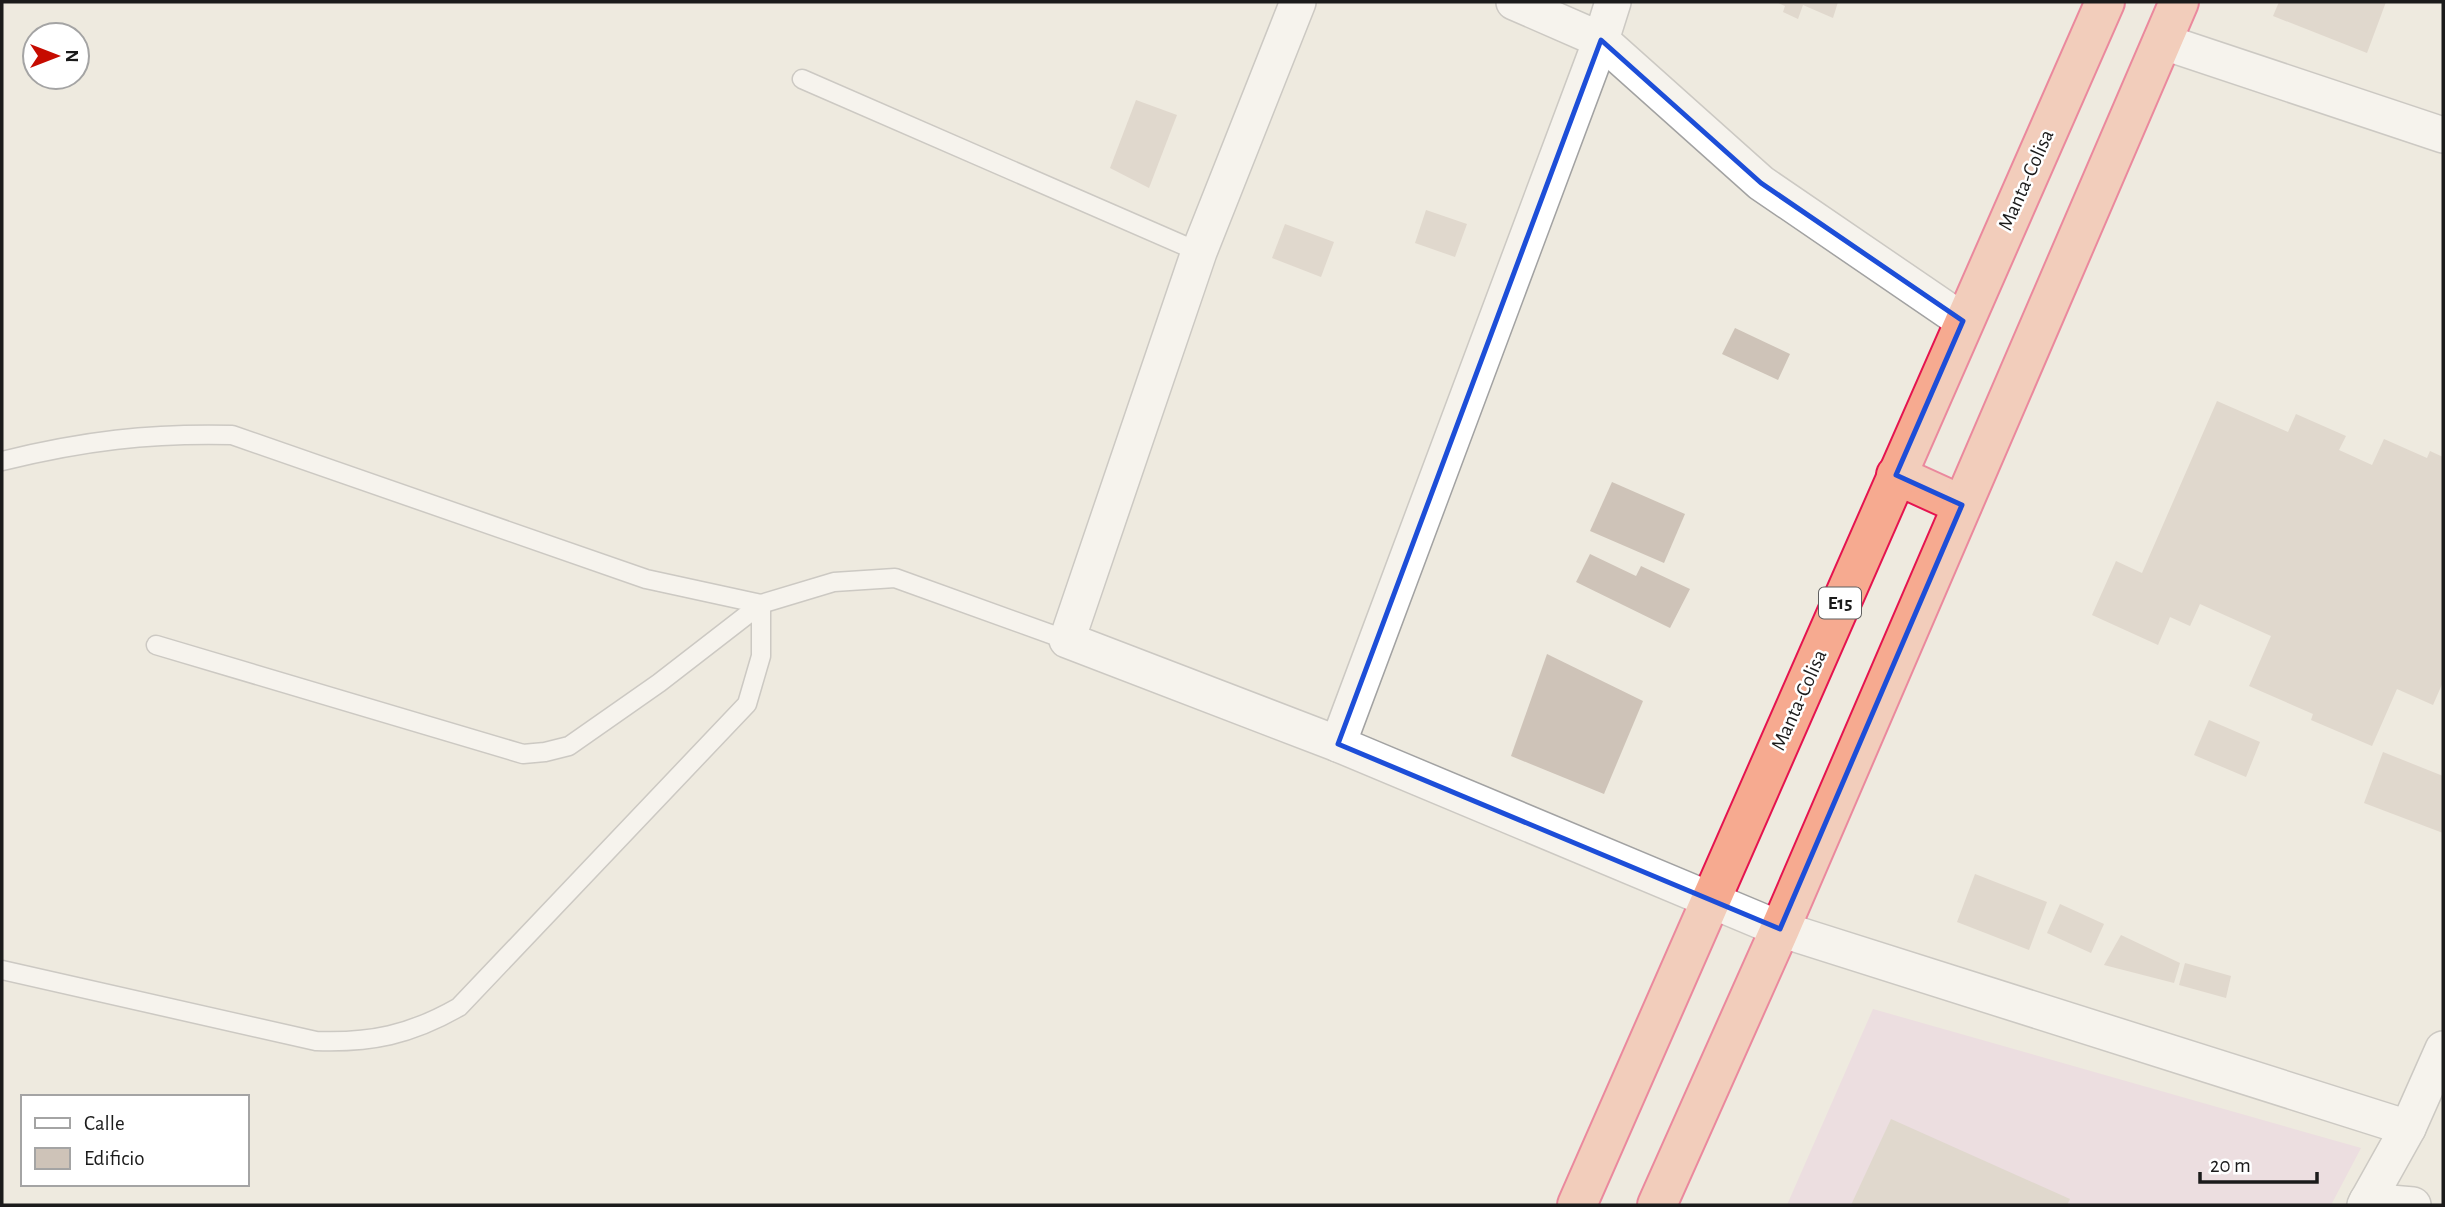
<svg xmlns="http://www.w3.org/2000/svg" width="2445" height="1207" font-family="'Alegreya Sans',sans-serif">
<style>
.industrial{fill:#e8d0e2}
.building{fill:#cec3b8}
.lines{fill:none;stroke-linecap:round;stroke-linejoin:round}
.service-casing{stroke:#a2a2a2;stroke-width:21}
.minor-casing{stroke:#a2a2a2;stroke-width:38}
.trunk-casing{stroke:#e5144f;stroke-width:42}
.service{stroke:#fff;stroke-width:18}
.minor{stroke:#fff;stroke-width:35}
.trunk{stroke:#f6aa90;stroke-width:38}
.marked{fill:none;stroke:#1d4ed8;stroke-width:5;stroke-linejoin:round}
.labels{text-anchor:middle;dominant-baseline:central;stroke-width:5;stroke-linejoin:round;paint-order:stroke}
.shield{fill:#fff;stroke:#5f5f5f;stroke-width:2}
.shield-label{font-size:19px;font-weight:bold;fill:#1b1b1b}
.street-label{font-size:21px;fill:#1b1b1b;stroke:#fff}
</style>
<rect width="100%" height="100%" fill="#eeeadf"/>
<polygon class="industrial" points="1873,1009 2361,1148 2331,1205 1787,1205"/>
<g class="building">
<polygon points="1776,2 1838,2 1833,18 1803,5 1798,19 1783,12 1785,6"/>
<polygon points="2279,2 2386,2 2367,53 2273,16"/>
<polygon points="1136,100 1177,115 1149,188 1110,168"/>
<polygon points="1426,210 1467,224 1455,257 1415,243"/>
<polygon points="1285,224 1334,242 1321,277 1272,258"/>
<polygon points="1735,328 1790,354 1778,380 1722,354"/>
<polygon points="2217,401 2288,432 2296,414 2346,436 2339,450 2372,465 2384,439 2427,458 2430,451 2443,457 2443,682 2433,705 2397,689 2372,746 2311,720 2313,714 2249,686 2271,636 2200,604 2190,626 2170,617 2158,645 2092,615 2116,561 2142,573"/>
<polygon points="1612,482 1685,514 1664,563 1590,531"/>
<polygon points="1590,554 1636,576 1641,566 1690,589 1670,628 1576,582"/>
<polygon points="1547,654 1643,701 1604,794 1511,756"/>
<polygon points="2209,720 2260,742 2246,777 2194,755"/>
<polygon points="2383,752 2443,776 2443,833 2364,803"/>
<polygon points="1975,874 2047,902 2029,950 1957,922"/>
<polygon points="2060,904 2104,924 2091,953 2047,933"/>
<polygon points="2121,935 2180,963 2174,983 2104,965"/>
<polygon points="2185,963 2231,976 2226,998 2179,985"/>
<polygon points="1891,1119 2070,1199 2067,1205 1851,1205"/>
</g>
<g class="lines">
<g class="service-casing">
<g id="service">
<polyline points="802,79 1199,252"/>
<path d="M2,461c81,-20 147,-28 230,-26l414,144 115,25 73,-22 61,-4 172,62"/>
<path d="M2,970l314,71c55,2 94,-6 143,-34l288,-303 14,-48v-52l-102,79 -90,63 -24,6 -22,2 -367,-109"/>
</g>
</g>
<g class="minor-casing">
<g id="minor">
<polyline points="1298,2 1199,252 1067,640 1338,744 1780,929 2408,1128"/>
<polyline points="1514,2 1601,40 1761,183 1963,321"/>
<polyline points="2161,41 2443,135"/>
<polyline points="1338,744 1601,40 1613,2"/>
<polyline points="2367,1201 2413,1205"/>
<polyline points="2365,1205 2408,1128 2443,1049"/>
</g>
</g>
<g class="trunk-casing">
<g id="trunk">
<polyline points="1896,475 1962,505"/>
<polyline points="1577,1205 2105,2"/>
<polyline points="1657,1205 1780,929 2179,2"/>
</g>
</g>
<use href="#service" class="service"/>
<use href="#minor" class="minor"/>
<use href="#trunk" class="trunk"/>
</g>
<path d="M0 0H2445V1207H0ZM1601,40l160,143 202,138 -67,154 66,30 -182,424 -442,-185z" fill="#eeeadf" fill-opacity=".55" fill-rule="evenodd"/>
<path class="marked" d="M1601,40l160,143 202,138 -67,154 66,30 -182,424 -442,-185z"/>
<g class="labels">
<rect class="shield" x="1819" y="587.5" width="42" height="31" rx="5"/>
<g class="shield-label">
<text x="1840" y="603">E15</text>
</g>
<g class="street-label">
<text transform="translate(2026 180) rotate(-66)">Manta-Colisa</text>
<text transform="translate(1799 700) rotate(-66)">Manta-Colisa</text>
</g>
</g>
<rect width="2445" height="1207" fill="none" stroke="#1b1b1b" stroke-width="7"/>
<rect x="21" y="1095" width="228" height="91" fill="#ffffff" stroke="#a4a4a4" stroke-width="2"/>
<rect x="35" y="1118" width="35" height="10" fill="#ffffff" stroke="#a4a4a4" stroke-width="2"/>
<text x="84" y="1130" font-size="21" fill="#1b1b1b">Calle</text>
<rect x="35" y="1148" width="35" height="21" fill="#cec3b8" stroke="#a4a4a4" stroke-width="2"/>
<text x="84" y="1165" font-size="21" fill="#1b1b1b">Edificio</text>
<g transform="translate(56 56) rotate(90)"><circle r="33" fill="#ffffff" stroke="#a4a4a4" stroke-width="2"/>
<path d="M0-5L12 26L0 18L-12 26Z" fill="#c60b00"/>
<text y="-10" font-size="19" font-weight="bold" text-anchor="middle" fill="#1b1b1b">N</text>
</g>
<path d="M2200 1172v10h117v-10" fill="none" stroke="#1b1b1b" stroke-width="3.5"/>
<text x="2210" y="1172" font-size="21" fill="#1b1b1b" stroke="#ffffff" stroke-width="5" paint-order="stroke">20 m</text>
</svg>
